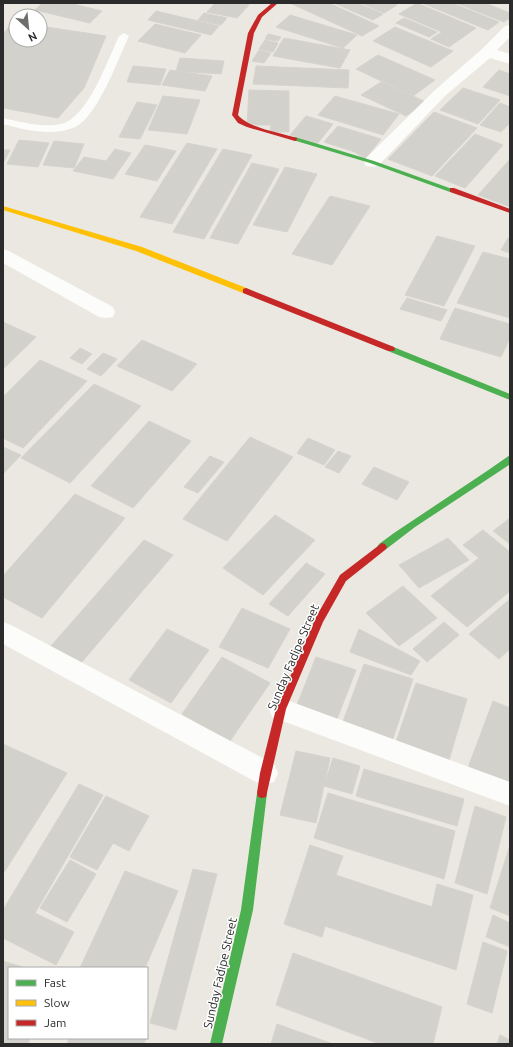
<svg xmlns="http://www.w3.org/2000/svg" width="513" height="1047" font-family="Ubuntu,sans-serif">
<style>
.building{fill:#d3d1cb;stroke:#d5d3cc}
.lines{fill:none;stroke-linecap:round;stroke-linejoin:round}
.lane{fill:#fcfcfa;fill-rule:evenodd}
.street{fill:#fcfcfa;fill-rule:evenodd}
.fast{fill:#4caf50;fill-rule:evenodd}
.slow{fill:#ffc107;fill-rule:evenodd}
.jam{fill:#c62828;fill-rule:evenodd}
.labels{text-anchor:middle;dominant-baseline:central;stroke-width:3;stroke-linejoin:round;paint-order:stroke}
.street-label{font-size:12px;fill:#2b2b2b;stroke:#fff}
</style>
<rect width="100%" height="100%" fill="#eae8e0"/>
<g class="building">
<polygon points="42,3 69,3 102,11 90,23 35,10"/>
<polygon points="215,3 241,3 249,5 237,18 207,12"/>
<polygon points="294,3 329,3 379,26 362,36 292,4"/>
<polygon points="334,3 357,3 383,14 373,20"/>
<polygon points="361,3 391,3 397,5 384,13"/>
<polygon points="417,3 476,28 449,47 431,39 442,32 399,14"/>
<polygon points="422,3 452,3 499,22 488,30"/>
<polygon points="456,3 485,3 510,13 510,18 504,22"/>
<polygon points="156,11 219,26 211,35 148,20"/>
<polygon points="204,13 227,18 221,25 198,20"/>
<polygon points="290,15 357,35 343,48 276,27"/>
<polygon points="404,18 437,32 429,37 396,23"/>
<polygon points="13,22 16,22 16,40 40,40 40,26 106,36 84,88 58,118 3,108 3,34"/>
<polygon points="155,24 201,35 185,53 138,41"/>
<polygon points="395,27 453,51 431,67 373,41"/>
<polygon points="268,34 281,37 278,41 265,39"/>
<polygon points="284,38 350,50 340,68 273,56"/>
<polygon points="265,40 278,43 273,52 259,49"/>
<polygon points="259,50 271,53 264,63 252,61"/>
<polygon points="378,55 435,80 413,96 356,69"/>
<polygon points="180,58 224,61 221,74 176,71"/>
<polygon points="133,66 166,69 160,85 127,82"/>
<polygon points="256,66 349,70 348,88 253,84"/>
<polygon points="170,70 212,76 205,91 162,85"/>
<polygon points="499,70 510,74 510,96 483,87"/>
<polygon points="381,82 426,102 406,116 361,95"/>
<polygon points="463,88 500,100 478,124 440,110"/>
<polygon points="249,90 289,91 289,132 270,132 271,125 247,125"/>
<polygon points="163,96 200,100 187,134 148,130"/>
<polygon points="335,96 399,114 383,135 318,115"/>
<polygon points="137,102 157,105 140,139 119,137"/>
<polygon points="500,103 510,107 510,123 501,132 480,125"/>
<polygon points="434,112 477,128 432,176 388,159"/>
<polygon points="306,116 333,124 317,144 290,135"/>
<polygon points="338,126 381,139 365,159 355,152 324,142"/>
<polygon points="475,134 503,145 465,188 435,176"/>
<polygon points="19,140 49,143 38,167 7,164"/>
<polygon points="54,141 84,144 74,168 43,165"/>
<polygon points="187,143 217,149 172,224 140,217"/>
<polygon points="145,145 176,151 157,181 125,174"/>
<polygon points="115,149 131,153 113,179 73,171 84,157 106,161"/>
<polygon points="223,149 252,155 204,239 173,232"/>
<polygon points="3,150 10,150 3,163"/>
<polygon points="510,159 510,207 478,195"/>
<polygon points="252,163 279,169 238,244 210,238"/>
<polygon points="285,167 317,174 287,232 253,225"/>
<polygon points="330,196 370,206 332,265 292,254"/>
<polygon points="437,236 475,246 444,306 405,295"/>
<polygon points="508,238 510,238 510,253 501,250"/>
<polygon points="483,252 510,259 510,318 457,303"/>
<polygon points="407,298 447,310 441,321 400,309"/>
<polygon points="455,308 510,324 510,338 501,357 440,339"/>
<polygon points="3,322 36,337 3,369"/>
<polygon points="142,340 197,364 172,391 117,366"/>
<polygon points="80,348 92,354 82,364 70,358"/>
<polygon points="103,353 117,359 101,376 87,369"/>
<polygon points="40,360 87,381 23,448 3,438 3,397"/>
<polygon points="94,384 141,406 70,483 21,458"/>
<polygon points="149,421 191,441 133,508 91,486"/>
<polygon points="250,437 293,457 227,541 183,519"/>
<polygon points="308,438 335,450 324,465 297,453"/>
<polygon points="3,447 21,455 3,474"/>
<polygon points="338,451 351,456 339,473 325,467"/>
<polygon points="210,456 224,462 198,493 184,487"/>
<polygon points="374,467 409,482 397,500 362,484"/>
<polygon points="75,494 125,518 42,618 3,597 3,576"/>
<polygon points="275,515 315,540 263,595 223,568"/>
<polygon points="510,518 510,544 493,531"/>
<polygon points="483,530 510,552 510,591 467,627 431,596 479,558 463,545"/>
<polygon points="448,538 469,560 419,588 399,565"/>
<polygon points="144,540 173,555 81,663 51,646"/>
<polygon points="306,563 325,574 288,616 269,604"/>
<polygon points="403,586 437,618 399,646 366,613"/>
<polygon points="510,599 510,649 499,659 469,634"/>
<polygon points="242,608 290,629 268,668 219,647"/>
<polygon points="444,622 459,635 427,662 413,649"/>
<polygon points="167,629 209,650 171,703 129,680"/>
<polygon points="359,629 420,661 411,675 350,652"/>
<polygon points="222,657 270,683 230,741 182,714"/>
<polygon points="316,657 356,670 335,724 295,710"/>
<polygon points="364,664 413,679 391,744 341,727"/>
<polygon points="416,683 467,699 449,760 396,742"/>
<polygon points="493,701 510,708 510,791 466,773"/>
<polygon points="3,744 67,773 3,874"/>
<polygon points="296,751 330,758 316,823 280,815"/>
<polygon points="333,758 360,766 352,794 324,786"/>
<polygon points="364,769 464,799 457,826 356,796"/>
<polygon points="79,784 103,795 35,913 74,932 56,965 3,938 3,910"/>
<polygon points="328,793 455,831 444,879 314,838"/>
<polygon points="106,796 149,816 129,851 113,843 97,870 70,857"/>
<polygon points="475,806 506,817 487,894 455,883"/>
<polygon points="310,845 343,856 336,875 432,907 437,884 473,895 456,970 325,926 322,937 284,924"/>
<polygon points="510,845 510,916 490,908"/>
<polygon points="70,860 96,874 67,922 40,908"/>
<polygon points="193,869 217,874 176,1030 150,1023"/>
<polygon points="125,871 178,891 145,968 80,968"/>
<polygon points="493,915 510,923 510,947 486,937"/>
<polygon points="483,942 507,951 492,1013 467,1004"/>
<polygon points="293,953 442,1007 433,1044 380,1044 276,1005"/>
<polygon points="3,961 25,968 9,968 9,1038 30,1038 28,1044 3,1044"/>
<polygon points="277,1024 333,1044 271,1044"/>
<polygon points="500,1035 510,1040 510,1044 497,1044"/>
<polygon points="69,1038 146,1038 144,1044 67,1044"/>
</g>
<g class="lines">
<path class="lane" d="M124,33l5,3c-11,23 -31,80 -54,91 -22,10 -50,3 -72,-3v-6c18,4 39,10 58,6 27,-6 47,-65 58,-88z"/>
<g class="street">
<polygon points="510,25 510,37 497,50 510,54 510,64 490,58 445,96 378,166 372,167 366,166 364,162 366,158 435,90 482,49 505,26"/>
<polygon points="3,249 9,251 113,307 115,312 113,317 106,318 99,317 3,263"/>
<polygon points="3,622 11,625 274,764 278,773 274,782 265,785 256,782 3,644"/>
<polygon points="281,698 510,782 510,806 272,717 269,709 272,701"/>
</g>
<g class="fast">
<polygon points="295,137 374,161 455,190 454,192 450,192 370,163 293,140 293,138"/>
<polygon points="391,346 510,394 510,400 388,351 387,349 388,347"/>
<polygon points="510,455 509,465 415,527 385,550 379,550 377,547 379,544 394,533 487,471"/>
<polygon points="262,788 266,789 267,793 253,910 222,1044 210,1044 241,910 257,793 258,789"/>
</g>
<polygon class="slow" points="3,206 142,247 249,289 250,291 246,294 243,293 136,251 3,210"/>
<g class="jam">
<path d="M272,3h6l-16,14 -8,16 -16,82c10,13 43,18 59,23v2l-2,1 -48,-14 -9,-4 -6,-8 16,-82 10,-18z"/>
<polygon points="450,188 454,188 510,209 510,213 450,192"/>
<polygon points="246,288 394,347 395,349 394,351 388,351 243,293 243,289"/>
<polygon points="382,543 385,544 387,547 385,550 346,581 323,622 286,709 266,797 262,798 258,797 257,793 260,773 276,709 316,617 340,575"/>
</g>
</g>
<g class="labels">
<g class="street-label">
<text transform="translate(293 657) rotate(-67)">Sunday Fadipe Street</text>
<text transform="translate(220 973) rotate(-77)">Sunday Fadipe Street</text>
</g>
</g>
<rect width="513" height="1047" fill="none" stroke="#2b2b2b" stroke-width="8"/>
<rect x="8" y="967" width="140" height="72" fill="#ffffff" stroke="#aaaaaa"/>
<rect x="16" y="980" width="20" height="6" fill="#4caf50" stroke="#aaaaaa"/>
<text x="44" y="987" font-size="12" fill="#2b2b2b">Fast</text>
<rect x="16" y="1000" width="20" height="6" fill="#ffc107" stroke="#aaaaaa"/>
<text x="44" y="1007" font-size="12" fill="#2b2b2b">Slow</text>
<rect x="16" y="1020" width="20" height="6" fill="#c62828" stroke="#aaaaaa"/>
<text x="44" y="1027" font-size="12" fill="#2b2b2b">Jam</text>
<g transform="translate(28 28) rotate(153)"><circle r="19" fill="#ffffff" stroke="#aaaaaa"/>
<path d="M0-3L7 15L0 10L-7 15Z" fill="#6e6d6a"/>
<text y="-6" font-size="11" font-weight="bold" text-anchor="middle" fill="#2b2b2b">N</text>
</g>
</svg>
